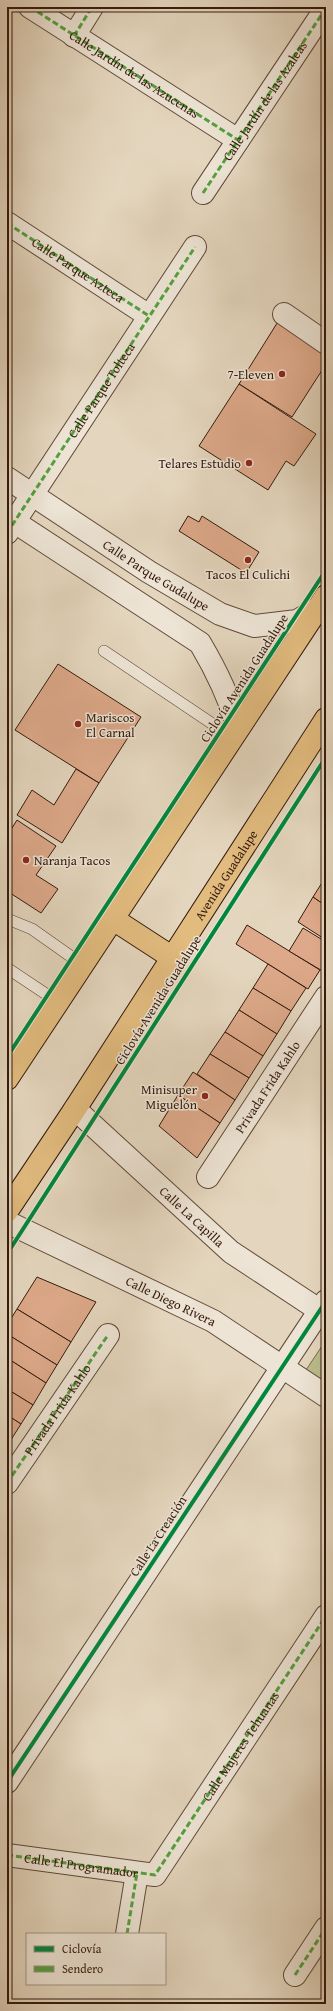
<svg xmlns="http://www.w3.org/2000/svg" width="333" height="2011" font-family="'Gentium Book Plus',serif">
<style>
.green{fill:#babc8d;stroke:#776b4c}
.building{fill:#dda98a;stroke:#341a0c}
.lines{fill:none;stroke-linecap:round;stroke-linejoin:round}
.lane-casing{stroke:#604938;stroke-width:12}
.street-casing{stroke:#604938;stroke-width:24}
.primary-casing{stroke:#341a0c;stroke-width:24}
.lane{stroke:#ede4d5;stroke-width:11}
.street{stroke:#ede4d5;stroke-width:22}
.primary{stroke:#e2bb7f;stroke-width:22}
.quiet{stroke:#53a13e;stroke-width:3;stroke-dasharray:6 3;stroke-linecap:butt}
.cycleway-casing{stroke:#ede4d5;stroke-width:6}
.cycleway{stroke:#00873e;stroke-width:4}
.poi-dot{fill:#8f2418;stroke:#ede4d5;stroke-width:1.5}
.labels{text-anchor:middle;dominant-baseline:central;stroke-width:3;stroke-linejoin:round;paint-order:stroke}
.street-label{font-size:13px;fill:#341a0c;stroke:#ede4d5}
.poi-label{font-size:13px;fill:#341a0c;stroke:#ede4d5;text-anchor:end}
</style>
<rect width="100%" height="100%" fill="#e4d6be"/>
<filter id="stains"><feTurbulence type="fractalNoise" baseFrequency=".005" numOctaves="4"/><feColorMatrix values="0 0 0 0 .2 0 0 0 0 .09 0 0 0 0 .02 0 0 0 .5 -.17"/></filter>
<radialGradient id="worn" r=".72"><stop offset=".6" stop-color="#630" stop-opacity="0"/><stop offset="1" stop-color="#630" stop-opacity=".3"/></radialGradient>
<polygon class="green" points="326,1340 326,1388 304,1373"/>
<g class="building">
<polygon points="279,320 326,350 326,364 292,417 239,384"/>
<polygon points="239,384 316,434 294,466 286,461 268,490 199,446"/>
<polygon points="188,516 199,522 202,516 259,552 246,573 179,531"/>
<polygon points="58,664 141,717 99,783 15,730"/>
<polygon points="76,769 99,783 62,843 17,815 32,790 54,805"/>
<polygon points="17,820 56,846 36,875 58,889 41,913 7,891 7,836"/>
<polygon points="325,878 326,879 326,906 313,897"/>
<polygon points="313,897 326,906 326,940 298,922"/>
<polygon points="247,925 320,970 308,989 236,944"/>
<polygon points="303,928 326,942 326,967 324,972 289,951"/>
<polygon points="268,964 306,988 291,1011 253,988"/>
<polygon points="253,988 291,1011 277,1034 239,1010"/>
<polygon points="239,1010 277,1034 263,1056 225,1032"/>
<polygon points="225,1032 263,1056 249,1078 210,1054"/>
<polygon points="210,1054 249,1078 235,1100 197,1074"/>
<polygon points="193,1072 235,1100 220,1123 178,1095"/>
<polygon points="178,1095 220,1123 197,1158 159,1126"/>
<polygon points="37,1277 96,1302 71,1342 17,1309"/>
<polygon points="17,1309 71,1342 57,1365 7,1334 7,1325"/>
<polygon points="7,1334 57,1365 46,1383 7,1358"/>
<polygon points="7,1358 46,1383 33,1405 7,1389"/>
<polygon points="7,1389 33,1405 21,1424 7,1415"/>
<polygon points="7,1415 21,1424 7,1446"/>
</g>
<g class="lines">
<g class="lane-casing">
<g id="lane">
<polyline points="104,651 232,737"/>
<polyline points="7,922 10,920 32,929 83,965"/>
<polyline points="7,968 58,1002"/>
</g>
</g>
<g class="street-casing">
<g id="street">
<path id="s1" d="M30,7l208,133"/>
<polyline points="74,36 92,7"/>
<path id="s2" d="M203,193l123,-185"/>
<path id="s3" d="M7,223l142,93"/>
<polyline points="284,314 326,343"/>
<path id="s4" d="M7,478l142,94 71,42 34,12 43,-5 20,-12"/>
<path d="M7,517l193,126c16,27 29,54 38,84"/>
<path id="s5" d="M7,533l188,-286"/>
<path id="s6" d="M75,1109l156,143 88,58"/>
<path id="s7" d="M208,1177l118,-180"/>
<path id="s8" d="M7,1222l206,99 113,75"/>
<path id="s9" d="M7,1483l101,-148"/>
<polyline points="7,1782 326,1301"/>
<polyline points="7,1855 155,1875 326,1616"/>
<polyline points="127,1934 137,1873"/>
<polyline points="295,1975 326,1928"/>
</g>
</g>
<g class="primary-casing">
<g id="primary">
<polyline points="113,919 173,958"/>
<polyline points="7,1079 326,596"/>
<path id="s10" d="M7,1211l68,-102 251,-390"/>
</g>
</g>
<use href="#lane" class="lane"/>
<use href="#street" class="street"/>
<use href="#primary" class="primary"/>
<g class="quiet">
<polyline points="30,7 238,140"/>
<polyline points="74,36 92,7"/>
<polyline points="203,193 326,8"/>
<polyline points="7,223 149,316"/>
<polyline points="7,533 195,247"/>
<polyline points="7,1483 108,1335"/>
<path id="s11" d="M7,1855l148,20 171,-259"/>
<polyline points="127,1934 137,1873"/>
<polyline points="295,1975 326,1928"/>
</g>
<g class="cycleway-casing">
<g id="cycleway">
<polyline points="7,1057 326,570"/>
<polyline points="7,1254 326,757"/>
<polyline points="7,1782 326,1301"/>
</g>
</g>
<use href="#cycleway" class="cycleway"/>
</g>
<g class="poi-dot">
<circle cx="282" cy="374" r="4"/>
<circle cx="249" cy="463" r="4"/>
<circle cx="248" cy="560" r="4"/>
<circle cx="78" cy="724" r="4"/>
<circle cx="26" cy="860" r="4"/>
<circle cx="205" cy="1096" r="4"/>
</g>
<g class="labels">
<g class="street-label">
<text stroke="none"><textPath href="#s1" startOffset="124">Calle Jardín de las Azucenas</textPath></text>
<text stroke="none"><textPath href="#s2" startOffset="111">Calle Jardín de las Azaleas</textPath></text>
<text stroke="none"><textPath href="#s3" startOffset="85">Calle Parque Azteca</textPath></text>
<text stroke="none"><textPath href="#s5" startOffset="171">Calle Parque Tolteca</textPath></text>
<text stroke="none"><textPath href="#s4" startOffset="178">Calle Parque Gudalupe</textPath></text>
<text transform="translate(244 678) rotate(-57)">Ciclovía Avenida Guadalupe</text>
<text stroke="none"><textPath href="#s10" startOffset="401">Avenida Guadalupe</textPath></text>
<text transform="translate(158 1000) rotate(-58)">Ciclovía Avenida Guadalupe</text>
<text stroke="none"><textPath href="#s7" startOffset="108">Privada Frida Kahlo</textPath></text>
<text stroke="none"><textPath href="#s6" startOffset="159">Calle La Capilla</textPath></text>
<text stroke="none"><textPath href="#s8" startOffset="182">Calle Diego Rivera</textPath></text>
<text stroke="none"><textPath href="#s9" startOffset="89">Privada Frida Kahlo</textPath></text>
<text transform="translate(158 1536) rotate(-57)">Calle La Creación</text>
<text stroke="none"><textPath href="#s11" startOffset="304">Calle Mujeres Tehuanas</textPath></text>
<text stroke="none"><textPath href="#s11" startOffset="75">Calle El Programador</textPath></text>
</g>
<g class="poi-label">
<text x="274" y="374">7-Eleven</text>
<text x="241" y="463">Telares Estudio</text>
<text x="248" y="574" text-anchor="middle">Tacos El Culichi</text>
<text x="86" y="717" text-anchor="start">Mariscos<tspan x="86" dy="15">El Carnal</tspan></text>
<text x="34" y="860" text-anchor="start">Naranja Tacos</text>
<text x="197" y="1089">Minisuper<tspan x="197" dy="15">Miguelón</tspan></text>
</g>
</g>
<rect width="333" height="2011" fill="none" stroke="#e4d6be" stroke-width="24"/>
<rect x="8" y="8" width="317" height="1995" fill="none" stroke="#341a0c" stroke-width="2"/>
<rect x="12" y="12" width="309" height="1987" fill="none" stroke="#341a0c"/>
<rect x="26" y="1933" width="140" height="52" fill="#ede4d5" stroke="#a39385"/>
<rect x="34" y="1946" width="20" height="6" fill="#00873e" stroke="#a39385"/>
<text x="62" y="1953" font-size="12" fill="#341a0c">Ciclovía</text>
<rect x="34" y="1966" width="20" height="6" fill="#53a13e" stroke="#a39385"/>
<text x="62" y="1973" font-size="12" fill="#341a0c">Sendero</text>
<rect width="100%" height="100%" filter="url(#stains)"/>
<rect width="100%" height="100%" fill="url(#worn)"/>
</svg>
